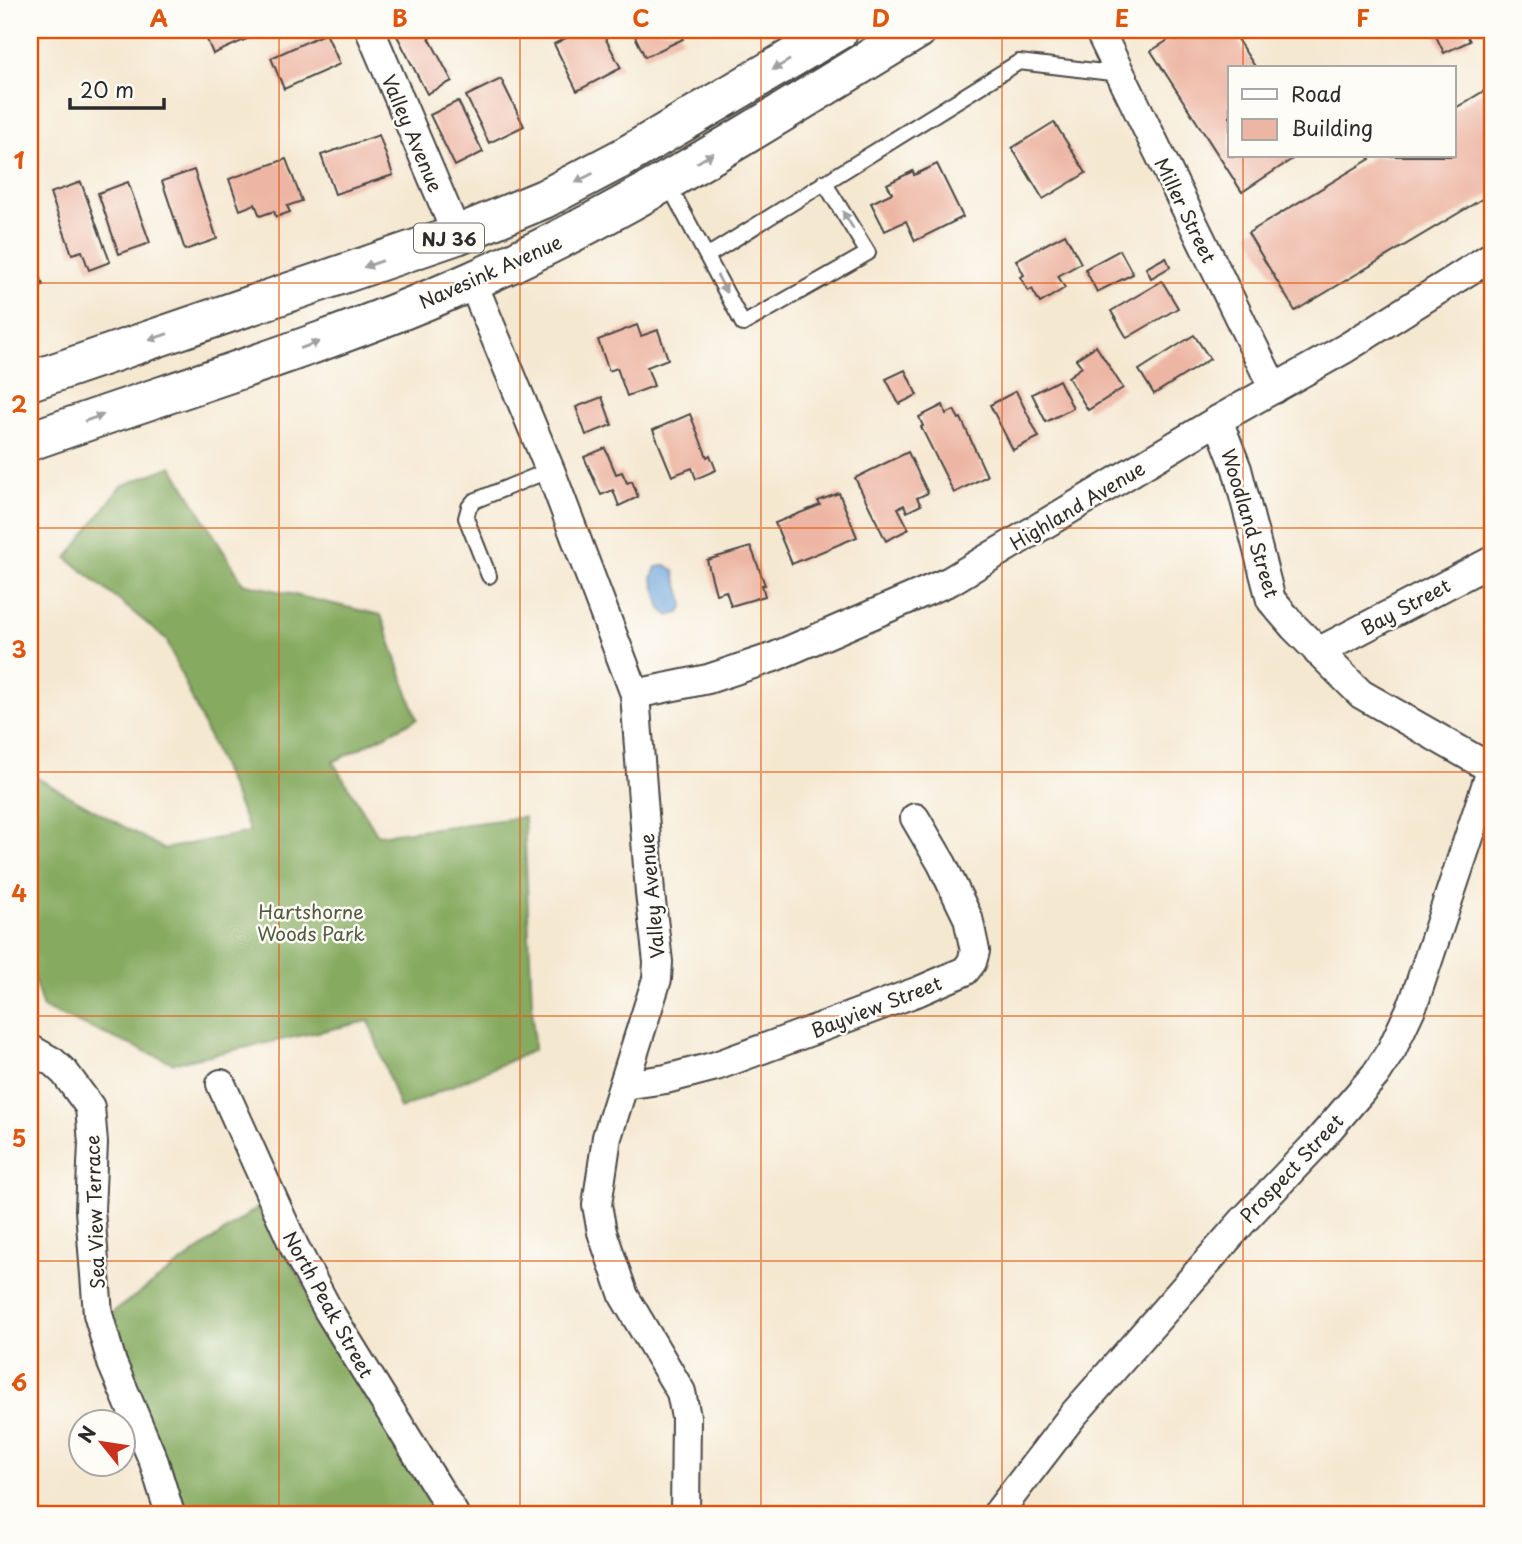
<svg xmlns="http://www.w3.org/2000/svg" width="1522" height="1544" font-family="'Playpen Sans',sans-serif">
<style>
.forest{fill:#86ab60;stroke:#586b46;stroke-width:2}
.water{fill:#6da4db;stroke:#4c6883;stroke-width:2}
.building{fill:#edb5a3}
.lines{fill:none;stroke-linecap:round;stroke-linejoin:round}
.lane-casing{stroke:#494744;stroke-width:18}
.street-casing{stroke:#494744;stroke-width:32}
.highway-casing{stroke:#494744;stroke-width:42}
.lane{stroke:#fff;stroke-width:14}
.street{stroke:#fff;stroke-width:28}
.highway{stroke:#fff;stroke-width:38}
.oneway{fill:#a0a0a0}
.grid{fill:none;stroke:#df570e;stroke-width:2;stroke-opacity:0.55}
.labels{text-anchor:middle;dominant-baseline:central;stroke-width:5;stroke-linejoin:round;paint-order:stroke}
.shield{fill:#fdfcf7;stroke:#6a6a68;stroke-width:2}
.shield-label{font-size:18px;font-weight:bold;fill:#2b2b2b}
.street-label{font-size:19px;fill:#2b2b2b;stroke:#fdfcf7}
.park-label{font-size:19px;fill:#515a3e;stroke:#fdfcf7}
.neatline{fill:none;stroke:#df570e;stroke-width:2.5}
.grid-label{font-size:23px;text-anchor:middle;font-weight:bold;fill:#df570e}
</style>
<rect width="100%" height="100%" fill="#fdfcf7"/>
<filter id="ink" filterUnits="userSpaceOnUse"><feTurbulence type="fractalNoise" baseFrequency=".0143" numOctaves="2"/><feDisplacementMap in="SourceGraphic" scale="14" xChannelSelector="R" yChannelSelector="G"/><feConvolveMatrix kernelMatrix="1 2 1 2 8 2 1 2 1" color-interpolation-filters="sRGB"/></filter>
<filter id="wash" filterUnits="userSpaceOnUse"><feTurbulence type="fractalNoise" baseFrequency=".00686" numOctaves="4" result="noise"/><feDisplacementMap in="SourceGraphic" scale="28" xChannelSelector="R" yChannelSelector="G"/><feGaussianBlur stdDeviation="1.57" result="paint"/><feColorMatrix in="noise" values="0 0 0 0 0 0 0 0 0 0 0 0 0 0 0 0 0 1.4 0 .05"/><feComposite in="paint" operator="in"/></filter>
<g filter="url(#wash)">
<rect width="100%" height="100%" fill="#f5e8d1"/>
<g class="forest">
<polygon points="172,466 243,583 381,615 417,719 333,762 378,835 524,817 534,1050 400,1109 369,1021 173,1063 43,1008 30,967 30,774 164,849 250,832 166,639 67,558 121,486"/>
<polygon points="257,1208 445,1514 164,1514 106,1317"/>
</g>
<polygon class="water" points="666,565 674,571 684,605 679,613 669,616 661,609 652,577 656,567"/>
<g id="blocks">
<g class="building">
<polygon points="203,30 267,30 213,54"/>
<polygon points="400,30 425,30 452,81 427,94 395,32"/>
<polygon points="582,30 601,30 621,68 577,91 554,44"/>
<polygon points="632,30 678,30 683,39 645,57"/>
<polygon points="1184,30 1231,30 1256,68 1230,68 1230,156 1297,156 1242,192 1151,51"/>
<polygon points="1433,30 1464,30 1470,41 1444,53"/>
<polygon points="326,33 340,64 284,89 271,58"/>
<polygon points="501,79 524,126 489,143 466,96"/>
<polygon points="1492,86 1492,193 1295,311 1248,233 1370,159 1368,156 1454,156 1454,109"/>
<polygon points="458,101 483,152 455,166 430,115"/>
<polygon points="1054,122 1086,173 1043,199 1012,148"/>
<polygon points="379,135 393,175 335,194 321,155"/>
<polygon points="286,159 302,201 287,206 290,212 276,217 274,211 260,216 255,204 240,210 229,179"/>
<polygon points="937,164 963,217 915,241 906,221 885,231 871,203 892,193 887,184 913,171 914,175"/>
<polygon points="194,170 217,239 185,250 162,181"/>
<polygon points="81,182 110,262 89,270 82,251 72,254 50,193"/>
<polygon points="128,182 150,243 119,254 98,193"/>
<polygon points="30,226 41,256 33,259 43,285 31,290"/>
<polygon points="1065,234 1081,263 1058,276 1065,288 1040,303 1032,289 1028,291 1020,277 1024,275 1016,260"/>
<polygon points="1120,250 1133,274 1097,292 1085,269"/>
<polygon points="1166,257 1170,267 1151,278 1146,268"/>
<polygon points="1162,281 1178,308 1127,338 1111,311"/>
<polygon points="637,325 641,336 658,330 668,359 647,367 654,386 627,396 617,368 609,371 598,340"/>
<polygon points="1194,335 1210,359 1154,394 1139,370"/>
<polygon points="1096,346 1123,388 1088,410 1068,377 1082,367 1076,359"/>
<polygon points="905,370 917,395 899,404 886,379"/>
<polygon points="1059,380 1073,408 1046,422 1032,394"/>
<polygon points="1016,391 1039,437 1013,450 990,405"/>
<polygon points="602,397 612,425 586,435 576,407"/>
<polygon points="943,405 946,414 954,410 959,419 961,418 987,476 954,493 921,427 923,426 919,417"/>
<polygon points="690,414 707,457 710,455 716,470 696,479 692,468 672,476 653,430"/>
<polygon points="605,448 616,474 622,472 627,483 632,481 638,497 619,506 613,490 601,495 584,457"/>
<polygon points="908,452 928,493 917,498 921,505 907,512 904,505 898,508 909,529 886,541 855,478"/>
<polygon points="839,493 857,537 792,564 775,523 820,505 818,501"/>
<polygon points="751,547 765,585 762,585 765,596 731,606 726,591 716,594 707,560"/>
</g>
</g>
</g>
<g filter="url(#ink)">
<use href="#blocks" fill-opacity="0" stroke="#494744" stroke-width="2"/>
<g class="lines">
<g class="lane-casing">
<g id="lane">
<polyline points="667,182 743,324 868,253 824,182"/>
<polyline points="707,256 1019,62 1120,74"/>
<polyline points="489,576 466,518 469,507 474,501 550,470"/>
</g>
</g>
<g class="street-casing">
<g id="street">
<polyline points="370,30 457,235"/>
<polyline points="1099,30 1274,389"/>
<polyline points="472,281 550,470 635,694 650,893 658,962 657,979 607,1137 597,1205 602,1232 624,1296 681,1392 686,1417 685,1514"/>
<polyline points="1218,420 1237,469 1271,600 1294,627 1361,694 1492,769"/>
<polyline points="1318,652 1492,561"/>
<polyline points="635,694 708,679 774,657 950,581 1218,420 1346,348 1492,256"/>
<polyline points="30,1049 53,1062 65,1073 90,1107 93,1143 90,1210 98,1314 112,1363 154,1462 170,1514"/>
<polyline points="221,1084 294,1246 328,1310 454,1514"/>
<polyline points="624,1085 666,1079 716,1066 919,991 965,971 972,962 975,951 968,918 942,864 915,818"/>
<polyline points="997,1514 1073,1415 1243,1221 1315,1145 1376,1074 1392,1049 1414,1002 1492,768"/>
</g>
</g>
<g class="highway-casing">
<g id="highway">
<polyline points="30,381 457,235 544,199 624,157 839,30"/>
<path d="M30,441c147,-52 298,-96 442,-160 156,-69 300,-163 445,-251"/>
</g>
</g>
<use href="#lane" class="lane"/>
<use href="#street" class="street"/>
<use href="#highway" class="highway"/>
</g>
<defs><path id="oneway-solid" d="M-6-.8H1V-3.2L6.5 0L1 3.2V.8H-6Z" transform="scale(1.75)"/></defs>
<g class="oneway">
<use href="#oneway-solid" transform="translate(781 65) rotate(150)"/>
<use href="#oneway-solid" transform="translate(705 158) rotate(-31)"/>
<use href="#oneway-solid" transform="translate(584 178) rotate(153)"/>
<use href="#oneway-solid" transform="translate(848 220) rotate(-122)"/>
<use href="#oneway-solid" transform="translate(373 264) rotate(161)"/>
<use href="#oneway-solid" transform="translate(722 284) rotate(62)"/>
<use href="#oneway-solid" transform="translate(158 337) rotate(161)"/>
<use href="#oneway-solid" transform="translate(310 345) rotate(-20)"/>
<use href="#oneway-solid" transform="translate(94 418) rotate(-19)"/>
</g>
</g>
<path class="grid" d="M279,30v1484M520,30v1484M761,30v1484M1002,30v1484M1243,30v38M1243,156v1358M30,283h1462M30,528h1462M30,772h1462M30,1016h1462M30,1261h1462"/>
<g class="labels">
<rect class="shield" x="414" y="223.5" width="70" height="29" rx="5"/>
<g class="shield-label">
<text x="449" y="238">NJ 36</text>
</g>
<g class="street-label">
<text transform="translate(413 133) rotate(67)">Valley Avenue</text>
<text transform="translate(1186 210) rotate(64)">Miller Street</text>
<text transform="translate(490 271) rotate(-24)">Navesink Avenue</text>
<text transform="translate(1077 505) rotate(-31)">Highland Avenue</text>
<text transform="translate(1251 523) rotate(73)">Woodland Street</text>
<text transform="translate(1405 606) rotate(-28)">Bay Street</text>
<text transform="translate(651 896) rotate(-95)">Valley Avenue</text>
<text transform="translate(876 1006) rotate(-21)">Bayview Street</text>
<text transform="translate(1291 1168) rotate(-47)">Prospect Street</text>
<text transform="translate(94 1212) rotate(-92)">Sea View Terrace</text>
<text transform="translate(329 1304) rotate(61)">North Peak Street</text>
</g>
<g class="park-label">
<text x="311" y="911">Hartshorne<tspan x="311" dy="22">Woods Park</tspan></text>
</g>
</g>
<rect width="1522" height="1544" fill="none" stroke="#fdfcf7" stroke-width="77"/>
<rect x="1228" y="66" width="228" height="91" fill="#fdfcf7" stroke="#a9a8a5" stroke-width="2"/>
<rect x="1242" y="89" width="35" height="10" fill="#ffffff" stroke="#a9a8a5" stroke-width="2"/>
<text x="1291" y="102" font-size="21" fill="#2b2b2b">Road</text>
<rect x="1242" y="119" width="35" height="21" fill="#edb5a3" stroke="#a9a8a5" stroke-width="2"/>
<text x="1291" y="136" font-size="21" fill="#2b2b2b">Building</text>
<g transform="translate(102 1443) rotate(300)"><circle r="33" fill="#fdfcf7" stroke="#a9a8a5" stroke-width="2"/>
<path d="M0-5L12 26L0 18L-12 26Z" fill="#c8321e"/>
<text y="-10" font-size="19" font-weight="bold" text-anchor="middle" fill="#2b2b2b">N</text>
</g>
<path d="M70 98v10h94v-10" fill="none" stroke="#2b2b2b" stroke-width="3.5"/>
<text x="80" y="98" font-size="21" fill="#2b2b2b" stroke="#fdfcf7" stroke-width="5" paint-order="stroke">20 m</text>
<rect x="38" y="38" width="1446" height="1468" class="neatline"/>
<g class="grid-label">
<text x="159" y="27">A</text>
<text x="400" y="27">B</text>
<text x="641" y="27">C</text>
<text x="881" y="27">D</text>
<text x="1122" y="27">E</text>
<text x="1363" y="27">F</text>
<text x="19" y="169">1</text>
<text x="19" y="413">2</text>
<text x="19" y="658">3</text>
<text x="19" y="902">4</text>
<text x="19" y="1147">5</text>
<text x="19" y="1391">6</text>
</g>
</svg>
